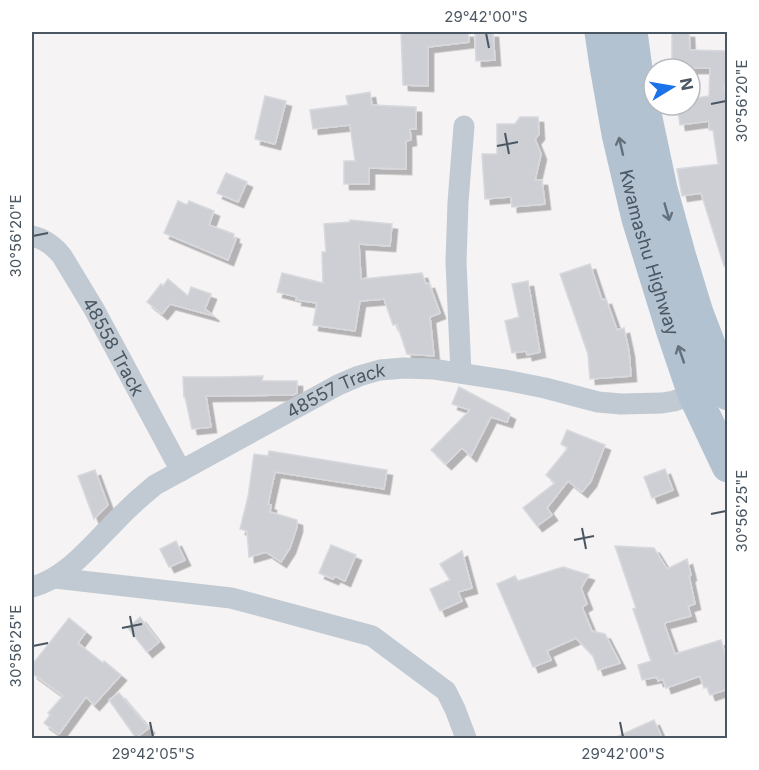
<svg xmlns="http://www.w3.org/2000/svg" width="759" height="770" font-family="Inter,sans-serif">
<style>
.building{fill:#cdcfd5;stroke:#d7d9de;stroke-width:1.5;filter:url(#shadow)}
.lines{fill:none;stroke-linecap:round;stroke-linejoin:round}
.minor{stroke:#c1cad2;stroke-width:21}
.primary{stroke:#b3c2d1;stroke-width:33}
.oneway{stroke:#64717d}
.ticks{fill:none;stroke:#4a5661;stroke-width:2}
.labels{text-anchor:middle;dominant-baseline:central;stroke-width:4.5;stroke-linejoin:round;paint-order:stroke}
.street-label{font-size:18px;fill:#4a5661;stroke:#fff}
.neatline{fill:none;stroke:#4a5661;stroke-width:2}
.ticks-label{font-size:15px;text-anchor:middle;fill:#4a5661}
</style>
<defs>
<filter id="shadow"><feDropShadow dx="5.5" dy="5.5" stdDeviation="0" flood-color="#0004"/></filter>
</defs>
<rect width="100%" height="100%" fill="#f5f3f3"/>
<g class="building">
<polygon points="401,32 468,32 469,42 428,47 428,86 403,85"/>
<polygon points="475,32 493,32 495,60 476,61"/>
<polygon points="672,32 689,32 690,50 728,51 728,85 724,85 728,112 728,265 724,266 701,193 682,196 677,169 720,164 718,164 713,130 709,130 709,121 680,125 677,105 690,105 690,99 709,96 710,68 672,68"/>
<polygon points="370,92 372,105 416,107 416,129 410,129 411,140 406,141 406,169 369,168 369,184 344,184 344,161 355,161 350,125 313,129 310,110 348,105 346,96"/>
<polygon points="265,96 286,101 275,144 255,139"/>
<polygon points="520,117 538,117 539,134 535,139 541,154 535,180 542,180 545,204 512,207 511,197 485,199 482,154 497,154 497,124 515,124"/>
<polygon points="226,173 247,182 238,202 217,193"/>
<polygon points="178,201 187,205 189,201 214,211 209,225 234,234 233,238 236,239 228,260 164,233"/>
<polygon points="350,220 392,224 390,246 359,244 361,279 422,273 426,284 429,283 440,313 430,317 434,356 407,354 397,324 393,325 384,299 360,301 355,331 313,325 317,303 296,300 297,297 277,292 282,273 323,283 322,252 326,252 324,224 350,222"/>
<polygon points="590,264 602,300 606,299 617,330 624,328 629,351 631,376 590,379 588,354 560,274"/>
<polygon points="168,279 188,296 191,287 211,294 205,309 214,316 170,304 162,314 147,302 161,284 163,286"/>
<polygon points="528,281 540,352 527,355 526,351 512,353 505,321 519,317 512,284"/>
<polygon points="263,376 262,381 297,381 297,393 293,395 206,396 211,427 192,429 185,397 184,397 183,377 218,377"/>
<polygon points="459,387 510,414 507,422 491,417 471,456 462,448 446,464 431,450 470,410 452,404"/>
<polygon points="567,430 605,445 591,481 582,492 568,481 547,508 552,515 537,526 523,508 555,483 546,475 568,448 561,444"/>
<polygon points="269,451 387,470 384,489 275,472 268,504 271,505 270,512 297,520 297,527 290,548 281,562 266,552 249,557 247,531 240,529 248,497 254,454 268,456"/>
<polygon points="665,469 673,490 652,498 644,477"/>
<polygon points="95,470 108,505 94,519 78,476"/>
<polygon points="176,541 185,560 169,567 160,549"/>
<polygon points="331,545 356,555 345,581 335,576 333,579 319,573"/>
<polygon points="615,546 654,548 667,569 687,559 691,575 689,576 695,604 688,606 691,616 664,623 675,654 721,640 728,663 728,689 710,695 707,687 704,688 700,676 666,688 663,679 658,681 657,677 642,680 638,665 651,661 633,609 636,608"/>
<polygon points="462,551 472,588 458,592 462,601 440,611 430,589 450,580 440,564"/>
<polygon points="563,567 589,575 581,588 587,604 582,607 592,631 605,634 620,663 598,670 593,656 576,638 547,651 551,660 533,667 497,584 515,576 518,581"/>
<polygon points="140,617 159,642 147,652 128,628"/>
<polygon points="69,618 86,632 78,643 103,663 104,661 121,675 94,705 86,697 59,734 44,723 50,715 48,713 63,696 32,673 32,665"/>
<polygon points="119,693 149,728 136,738 109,700"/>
<polygon points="654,720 662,738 614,738"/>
</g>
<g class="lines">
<g class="minor">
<path id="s1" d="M32,236c13,3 22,10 30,20l32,53 87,162"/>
<polyline points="461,373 456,262 458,202 464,126"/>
<polyline points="55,578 231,598 372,636 446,691 455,709 466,738"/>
<path id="s2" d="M32,587c32,-8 56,-38 79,-61 14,-15 28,-28 44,-41l183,-100 21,-9 21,-6 24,-2 29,1 77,12 35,7 53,14 23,2 41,-1 12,-2 20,-7"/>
</g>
<g class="primary">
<path id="s3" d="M601,32l5,34 12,68 20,85 34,110 22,65 34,72"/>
<polyline points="631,32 637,76 661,189 679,254 697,313 728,394"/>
</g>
</g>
<defs><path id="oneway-shaft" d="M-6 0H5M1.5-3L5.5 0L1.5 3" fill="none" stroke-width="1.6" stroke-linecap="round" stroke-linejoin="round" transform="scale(1.5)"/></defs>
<g class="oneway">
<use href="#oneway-shaft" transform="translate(621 146) rotate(-103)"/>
<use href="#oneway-shaft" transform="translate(667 212) rotate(74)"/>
<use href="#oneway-shaft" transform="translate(681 354) rotate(-109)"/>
</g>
<path class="ticks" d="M486,33l3,15M711,104l15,-3M505,133l4,21M497,146l21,-4M33,236l15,-3M711,514l15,-3M582,528l4,21M574,540l20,-4M130,616l4,21M122,628l20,-4M33,646l15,-3M150,722l3,15M620,722l3,15"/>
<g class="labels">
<g class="street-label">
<text stroke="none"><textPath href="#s3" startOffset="226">Kwamashu Highway</textPath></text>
<text stroke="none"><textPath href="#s1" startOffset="141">48558 Track</textPath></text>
<text stroke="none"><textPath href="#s2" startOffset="366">48557 Track</textPath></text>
</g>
</g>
<rect width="759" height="770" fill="none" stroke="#ffffff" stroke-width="66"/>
<g transform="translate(672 87) rotate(79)"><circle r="28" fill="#ffffff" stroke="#b7bbc0" stroke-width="1.5"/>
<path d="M0-4.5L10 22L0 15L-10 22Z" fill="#1a73e8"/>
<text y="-9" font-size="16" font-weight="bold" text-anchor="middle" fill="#4a5661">N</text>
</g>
<rect x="33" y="33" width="693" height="704" class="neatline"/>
<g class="ticks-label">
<text x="486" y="22">29°42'00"S</text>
<text transform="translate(742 101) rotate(-90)" y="5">30°56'20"E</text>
<text transform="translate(16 236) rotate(-90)" y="5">30°56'20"E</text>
<text transform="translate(742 511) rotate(-90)" y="5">30°56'25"E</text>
<text transform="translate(16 646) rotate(-90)" y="5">30°56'25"E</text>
<text x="153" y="759">29°42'05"S</text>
<text x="623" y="759">29°42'00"S</text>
</g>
</svg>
